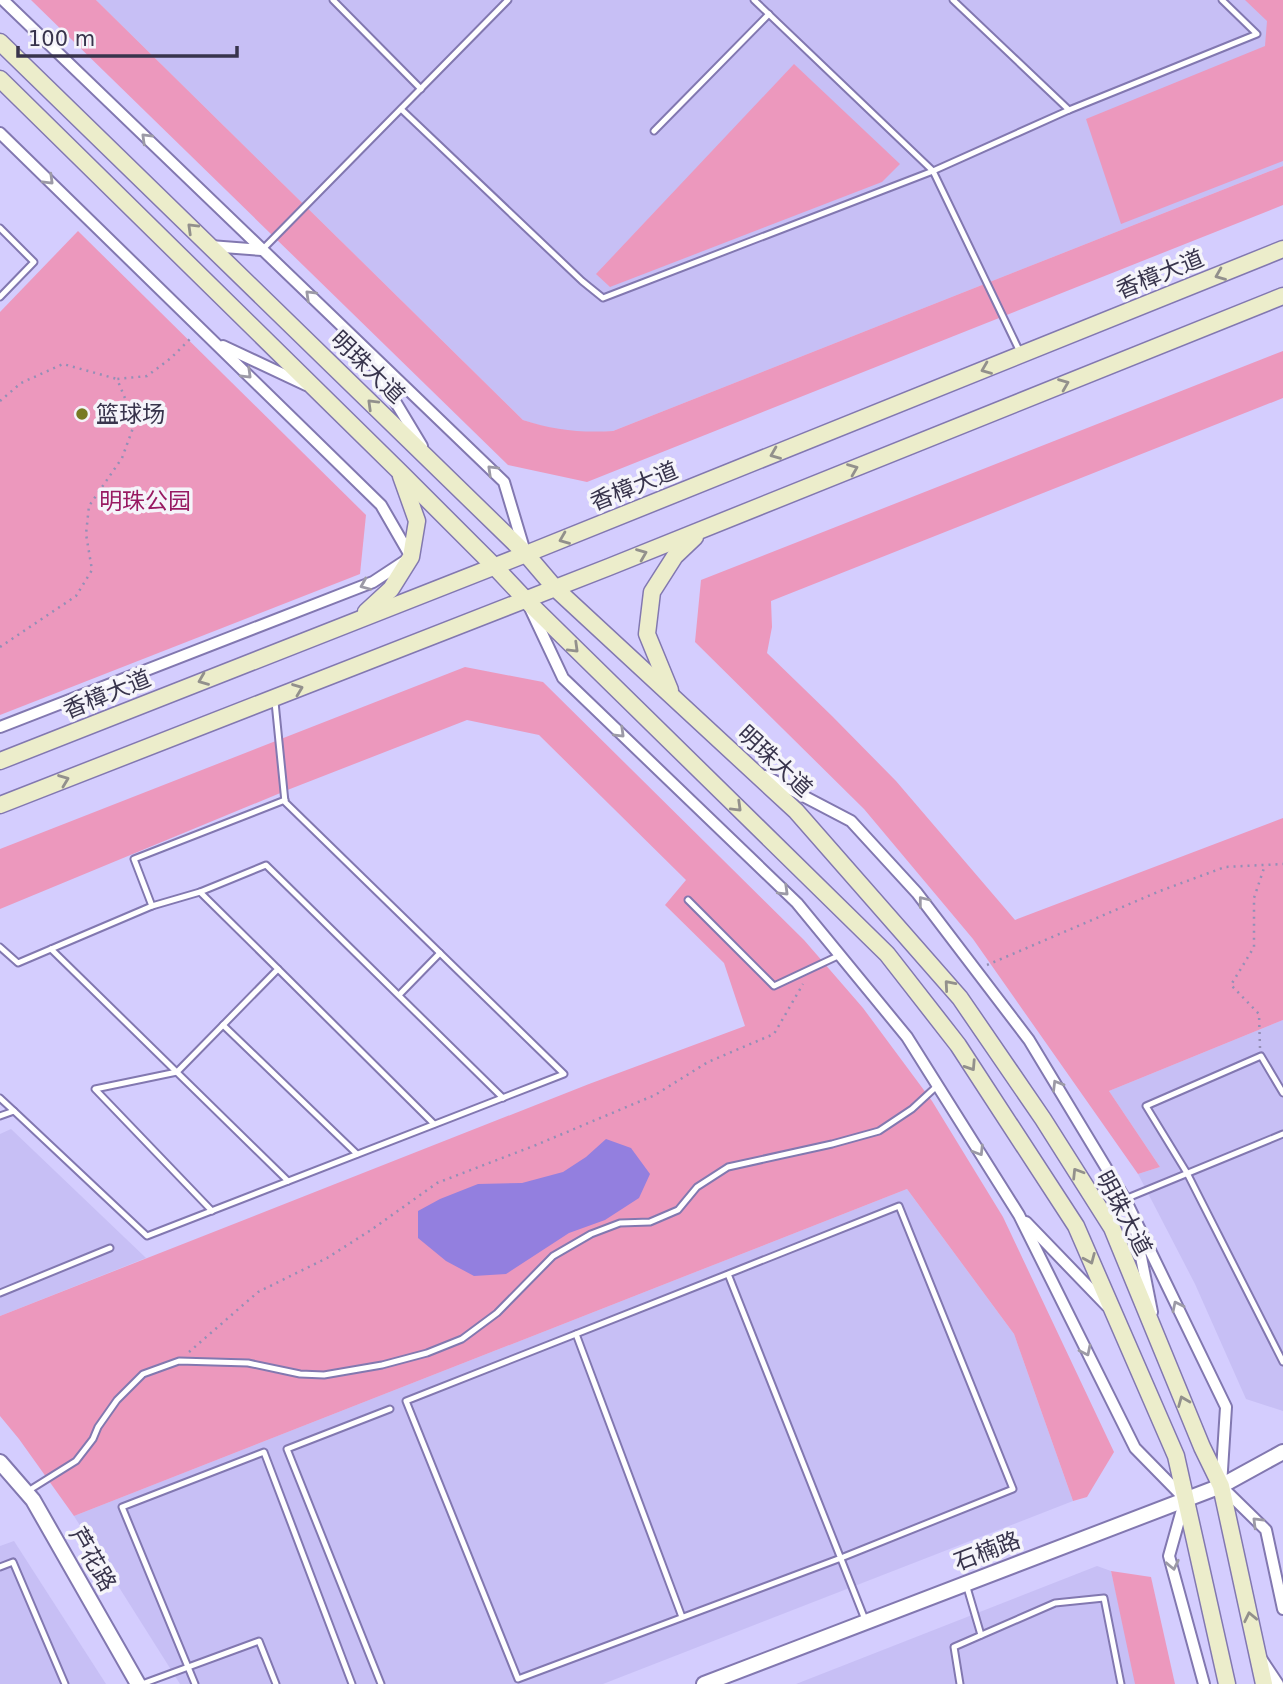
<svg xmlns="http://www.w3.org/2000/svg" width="1283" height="1684" font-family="'DejaVu Sans','Noto Sans SC',sans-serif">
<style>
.built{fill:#c7bff5}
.green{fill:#ec98bd}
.water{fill:#937fdf}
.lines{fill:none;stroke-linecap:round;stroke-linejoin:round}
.service-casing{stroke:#8278b0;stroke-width:9}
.minor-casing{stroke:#8278b0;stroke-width:14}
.tertiary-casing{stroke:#8278b0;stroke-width:18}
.secondary-casing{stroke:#8278b0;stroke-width:19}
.path{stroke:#948fb6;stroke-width:2.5;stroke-dasharray:2 5;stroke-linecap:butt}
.service{stroke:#fff;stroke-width:5}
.minor{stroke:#fff;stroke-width:10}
.tertiary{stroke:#fff;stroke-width:14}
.secondary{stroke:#ecedcb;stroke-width:16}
.oneway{stroke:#9c9aa6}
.oneway2{stroke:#92908c}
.poi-dot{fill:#777a23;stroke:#f5f4fa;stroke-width:2.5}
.labels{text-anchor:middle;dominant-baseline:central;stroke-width:7;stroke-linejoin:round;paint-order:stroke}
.street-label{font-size:23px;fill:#38344c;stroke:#f5f4fa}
.poi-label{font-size:23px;fill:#38344c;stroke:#f5f4fa;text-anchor:start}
.park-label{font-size:23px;fill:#981a62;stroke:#f5f4fa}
</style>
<rect width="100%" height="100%" fill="#d4cdfe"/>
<g class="built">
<polygon points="96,0 1283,0 1283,166 613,431 591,433 568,431 544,427 523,420"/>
<polygon points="1283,1020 1283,1411 1246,1399 1195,1284 1138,1174 1160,1167 1109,1091"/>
<polygon points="11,1129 146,1258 0,1316 0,1134"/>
<polygon points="907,1189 1014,1334 1073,1501 603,1684 180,1684 74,1516"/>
<polygon points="14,1541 106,1684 0,1684 0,1546"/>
<polygon points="1097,1566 1111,1571 1137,1684 796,1684"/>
</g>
<g class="green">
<path d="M31,0h65l427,420c30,10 58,13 90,11l670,-265v39l-696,277 -79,-17z"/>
<polygon points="1245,0 1283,0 1283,161 1121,224 1086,119 1265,46 1267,21"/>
<polygon points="794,64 900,164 882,182 610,287 596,274"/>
<polygon points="78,231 366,515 360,574 0,715 0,312"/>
<polygon points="1283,351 1283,398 771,601 772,627 767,653 832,716 896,781 1015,920 1283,818 1283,1020 1109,1091 1160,1167 1138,1174 973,939 864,809 695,642 701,580"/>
<polygon points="465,667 543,682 804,940 863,1008 932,1101 1003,1217 1114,1452 1087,1497 1073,1501 1014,1334 907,1189 74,1516 19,1439 0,1416 0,1316 589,1084 745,1026 724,963 665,905 686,880 539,735 467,720 290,789 0,909 0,849"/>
<polygon points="1111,1571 1151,1577 1175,1684 1135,1684"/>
</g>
<polygon class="water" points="606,1139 631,1148 650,1174 639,1198 605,1220 569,1233 506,1274 474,1276 446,1261 418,1238 418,1211 440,1199 478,1184 522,1183 563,1172 586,1157"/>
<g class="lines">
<g class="service-casing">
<g id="service">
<polyline points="333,0 421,89"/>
<polyline points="754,0 933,171 1020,352"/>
<polyline points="401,109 582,281 603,298 933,171 1069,110 953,0"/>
<polyline points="1069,110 1257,34 1222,0"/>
<polyline points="654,131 769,14"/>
<polyline points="0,228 34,262 0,297"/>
<polyline points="262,250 508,0"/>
<polyline points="688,900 774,986 840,955"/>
<polyline points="152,906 200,892"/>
<polyline points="0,947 18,963 152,906 134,859 285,800"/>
<polyline points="51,949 288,1181"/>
<polyline points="278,969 434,1124"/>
<polyline points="399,995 440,953"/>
<polyline points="223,1025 357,1154"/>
<polyline points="1283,1093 1261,1056 1146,1106 1187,1173 1283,1362"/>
<polyline points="0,1098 14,1111"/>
<polyline points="0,1116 14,1111 147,1236 564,1074 285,802 275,702"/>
<polyline points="1125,1199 1283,1134"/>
<polyline points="212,1211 95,1089 177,1072 278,969 200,892 266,865 503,1098"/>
<polyline points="728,1274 899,1206 1013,1489 841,1558 518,1679 406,1401 728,1274 866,1622"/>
<polyline points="0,1293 110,1248"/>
<polyline points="576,1334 682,1617"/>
<polyline points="28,1491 76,1461 93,1439 98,1427 117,1400 143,1374 179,1361 248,1363 300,1374 324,1375 382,1365 427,1353 462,1339 497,1313 553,1256 591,1234 620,1223 650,1222 678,1210 697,1187 728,1167 832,1144 879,1131 912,1109 938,1085"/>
<polyline points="0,1567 13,1562 65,1684"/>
<polyline points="966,1584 981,1635"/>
<polyline points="142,1684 259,1641 276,1684"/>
<polyline points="195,1684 122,1507 264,1452 352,1684"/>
<polyline points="381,1684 287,1449 390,1409"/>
<polyline points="960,1684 954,1647 1055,1603 1104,1598 1121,1684"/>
</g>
</g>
<g class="minor-casing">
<g id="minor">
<polyline points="3,0 504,482 525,552"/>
<polyline points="0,133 381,505 411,557 373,582 0,727"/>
<polyline points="210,246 262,250"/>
<polyline points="223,346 306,385"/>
<polyline points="369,358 422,446"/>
<polyline points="530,608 563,678 797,903 907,1037 1019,1215 1135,1448 1185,1499 1169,1556 1204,1684"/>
<polyline points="765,776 851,821 917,893 1029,1040 1125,1199 1226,1407 1221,1486 1266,1530 1283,1609"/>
<polyline points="1026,1222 1107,1306"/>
<polyline points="1136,1232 1152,1312"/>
<polyline points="1262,1660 1278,1684"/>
</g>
</g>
<g class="tertiary-casing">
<g id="tertiary">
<polyline points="0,1462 33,1500 138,1684"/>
<polyline points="704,1684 1221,1486 1283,1452"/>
</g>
</g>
<g class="secondary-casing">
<g id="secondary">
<polyline points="0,42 526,554 555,588 796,811 960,998 1043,1119 1112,1228 1202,1447 1221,1486 1264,1684"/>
<polyline points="0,79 401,473 495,567 526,600 887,954 958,1045 1076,1226 1176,1456 1227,1684"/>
<polyline points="366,612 391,589 411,557 417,521 401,476"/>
<polyline points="670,690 647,634 652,592 675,556 695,537"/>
<polyline points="0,761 526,554 1283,249"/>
<polyline points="0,805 609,567 1283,296"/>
</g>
</g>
<g class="path">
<polyline points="0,401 21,383 63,364 117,379"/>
<polyline points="0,647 76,596 92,570 86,534 89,506 122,458 133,428 127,403 117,379 147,376 171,358 191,338"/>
<polyline points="987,965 1160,891 1225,867 1283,864"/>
<polyline points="1260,1048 1259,1014 1231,985 1254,947 1254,898 1265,865"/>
<polyline points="189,1352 258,1292 327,1258 371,1230 437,1183 536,1145 655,1095 708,1062 774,1034 803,984"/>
</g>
<use href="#service" class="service"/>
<use href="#minor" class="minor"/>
<use href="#tertiary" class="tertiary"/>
<use href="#secondary" class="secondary"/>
</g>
<defs><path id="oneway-chevron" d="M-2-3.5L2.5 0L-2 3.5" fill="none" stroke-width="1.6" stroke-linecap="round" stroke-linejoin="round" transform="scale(1.75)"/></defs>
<g class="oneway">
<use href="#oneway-chevron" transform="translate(146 138) rotate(-136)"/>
<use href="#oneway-chevron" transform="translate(49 180) rotate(44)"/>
<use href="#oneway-chevron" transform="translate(310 295) rotate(-136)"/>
<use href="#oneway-chevron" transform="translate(247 374) rotate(44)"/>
<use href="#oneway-chevron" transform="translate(492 470) rotate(-136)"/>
<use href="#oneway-chevron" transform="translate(365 585) rotate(157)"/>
<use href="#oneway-chevron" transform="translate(620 733) rotate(44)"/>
<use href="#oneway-chevron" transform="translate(784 891) rotate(44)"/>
<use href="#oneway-chevron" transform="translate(923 901) rotate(-128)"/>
<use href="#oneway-chevron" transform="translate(1057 1085) rotate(-121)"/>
<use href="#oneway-chevron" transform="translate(979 1151) rotate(58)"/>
<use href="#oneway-chevron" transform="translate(1177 1306) rotate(-116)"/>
<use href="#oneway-chevron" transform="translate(1086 1351) rotate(64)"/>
<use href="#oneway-chevron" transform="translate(1257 1522) rotate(-135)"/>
<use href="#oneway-chevron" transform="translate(1173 1565) rotate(78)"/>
</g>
<g class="oneway2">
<use href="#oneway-chevron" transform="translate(192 228) rotate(-136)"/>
<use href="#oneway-chevron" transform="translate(1220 275) rotate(158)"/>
<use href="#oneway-chevron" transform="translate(986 369) rotate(158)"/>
<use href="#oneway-chevron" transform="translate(1064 384) rotate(-22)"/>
<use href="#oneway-chevron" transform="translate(372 404) rotate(-136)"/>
<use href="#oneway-chevron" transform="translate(775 454) rotate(158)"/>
<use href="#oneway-chevron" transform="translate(853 469) rotate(-22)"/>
<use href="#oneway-chevron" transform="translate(564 539) rotate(158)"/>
<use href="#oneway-chevron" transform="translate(642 554) rotate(-22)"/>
<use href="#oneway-chevron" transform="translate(574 648) rotate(44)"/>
<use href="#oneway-chevron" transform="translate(203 680) rotate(158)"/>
<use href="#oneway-chevron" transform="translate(298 689) rotate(-21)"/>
<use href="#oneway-chevron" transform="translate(64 780) rotate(-21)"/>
<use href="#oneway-chevron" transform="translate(737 807) rotate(44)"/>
<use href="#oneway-chevron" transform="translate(949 985) rotate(-131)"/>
<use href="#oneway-chevron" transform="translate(971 1066) rotate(57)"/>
<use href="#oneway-chevron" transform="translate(1077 1173) rotate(-122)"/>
<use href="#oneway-chevron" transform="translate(1090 1259) rotate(67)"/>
<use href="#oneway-chevron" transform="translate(1183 1401) rotate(-112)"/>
<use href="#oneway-chevron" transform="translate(1250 1617) rotate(-102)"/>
</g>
<circle class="poi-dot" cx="82" cy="414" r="7"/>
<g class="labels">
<g class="street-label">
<text transform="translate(1160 274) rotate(-22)">香樟大道</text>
<text transform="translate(368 367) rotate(44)">明珠大道</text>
<text transform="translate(634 486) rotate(-22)">香樟大道</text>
<text transform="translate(107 694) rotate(-22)">香樟大道</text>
<text transform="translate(775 761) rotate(43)">明珠大道</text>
<text transform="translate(1124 1213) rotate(62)">明珠大道</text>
<text transform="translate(987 1551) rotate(-21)">石楠路</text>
<text transform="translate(93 1559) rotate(60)">芦花路</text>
</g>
<g class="poi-label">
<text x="96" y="414">篮球场</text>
</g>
<g class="park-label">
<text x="145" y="501">明珠公园</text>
</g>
</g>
<path d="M18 46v10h219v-10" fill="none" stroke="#38344c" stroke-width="3.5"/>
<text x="28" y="46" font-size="21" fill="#38344c" stroke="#f5f4fa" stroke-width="5" paint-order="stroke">100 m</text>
</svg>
